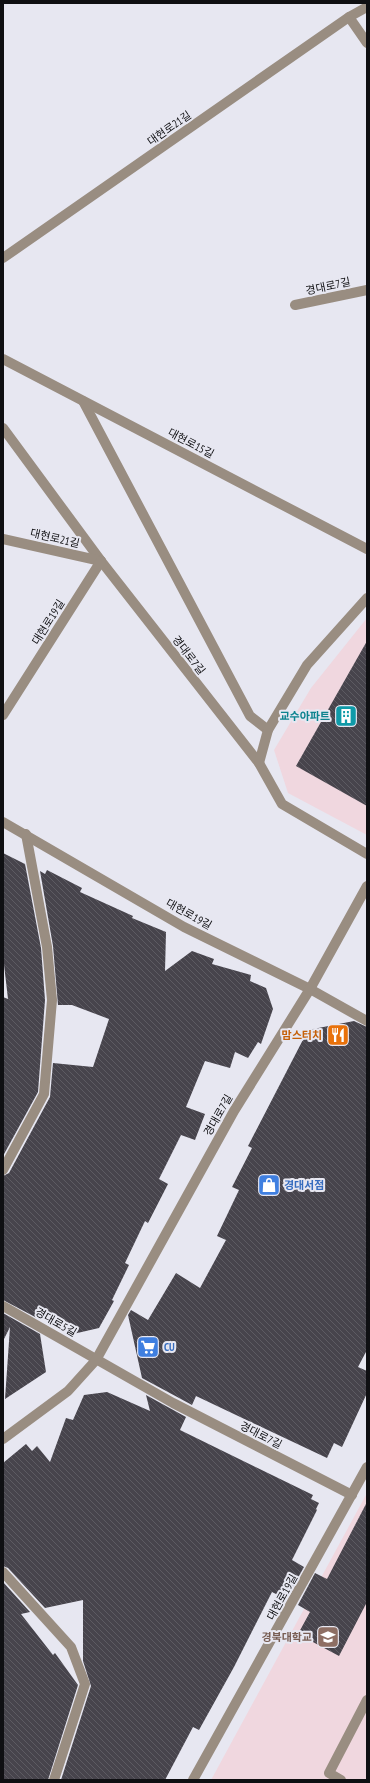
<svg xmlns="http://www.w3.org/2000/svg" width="370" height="1783" font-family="'PT Sans Narrow','Noto Sans KR',sans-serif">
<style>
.education{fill:#f0d7df}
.building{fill:url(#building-back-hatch)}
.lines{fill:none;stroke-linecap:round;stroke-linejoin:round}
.lane{stroke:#998d81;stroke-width:10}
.street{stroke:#998d81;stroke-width:10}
.labels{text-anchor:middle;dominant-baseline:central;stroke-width:4;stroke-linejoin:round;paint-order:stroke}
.street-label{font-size:11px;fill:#0f0f12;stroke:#e7e7f1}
.culture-label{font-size:11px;font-weight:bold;fill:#0d838f;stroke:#e7e7f1;text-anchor:end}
.food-label{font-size:11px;font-weight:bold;fill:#c56008;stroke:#e7e7f1;text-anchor:end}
.shop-label{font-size:11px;font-weight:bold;fill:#366cbe;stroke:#e7e7f1;text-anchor:start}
.education-label{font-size:11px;font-weight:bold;fill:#785e54;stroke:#e7e7f1;text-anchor:end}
</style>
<defs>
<pattern id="building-back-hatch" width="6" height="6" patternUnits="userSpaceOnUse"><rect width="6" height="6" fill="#47444c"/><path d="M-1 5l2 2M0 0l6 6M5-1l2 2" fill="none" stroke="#5d5b62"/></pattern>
</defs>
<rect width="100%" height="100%" fill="#e7e7f1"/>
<g class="education">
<polygon points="367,618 367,835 288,793 274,750 311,688"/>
<polygon points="367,1493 367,1780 211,1780"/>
</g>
<g class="building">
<polygon points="367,641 367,806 296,766"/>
<polygon points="3,853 25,864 41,948 45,1000 38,1092 3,1156 3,997 8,999 3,956"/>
<polygon points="47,870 82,888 80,892 133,916 132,918 166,932 165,971 192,951 214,959 212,964 251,975 250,981 266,988 273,1009 261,1044 258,1042 248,1058 235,1052 230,1068 205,1061 186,1107 205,1114 195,1140 181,1135 159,1179 168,1184 148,1223 145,1221 125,1263 129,1265 112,1300 114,1301 99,1328 73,1334 36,1315 37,1318 3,1300 3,1176 9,1173 50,1097 53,1063 93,1067 109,1019 72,1005 58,1005 53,946 40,871 45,874"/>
<polygon points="354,1021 367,1027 367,1350 358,1367 367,1371 367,1393 342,1447 334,1443 327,1458 196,1396 192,1405 142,1378 128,1315 131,1310 148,1320 176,1273 200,1288 226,1240 217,1236 239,1190 232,1187 252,1148 248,1146 308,1030"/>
<polygon points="3,1313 40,1334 46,1372 5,1399 10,1327 3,1341"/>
<polygon points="107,1392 150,1411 146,1395 186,1417 180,1430 313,1495 311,1499 319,1503 316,1509 317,1510 292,1560 304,1567 286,1599 272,1592 234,1667 199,1730 193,1727 165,1780 61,1780 91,1686 83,1661 83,1600 45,1608 8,1568 3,1566 3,1463 26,1444 32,1451 37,1446 50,1462 66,1418 73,1420 84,1395"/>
<polygon points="367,1502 367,1602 339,1656 298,1634 310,1612 298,1605 315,1573 327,1579"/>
<polygon points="3,1582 30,1612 21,1614 53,1655 55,1653 78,1685 48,1780 3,1780"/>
</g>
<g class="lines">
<g class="lane">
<polyline points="3,1170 44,1094 52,1000 47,947 26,834"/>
<polyline points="3,1572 71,1647 85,1684 54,1780"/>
<polyline points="341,1780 329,1773 367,1700"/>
</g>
<g class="street">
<polyline points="349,17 367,43"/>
<polyline points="3,258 349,17 367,7"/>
<polyline points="295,305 367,290"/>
<polyline points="3,359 367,549"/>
<polyline points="83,401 250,716 268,730"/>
<polyline points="3,428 101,561 259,763 282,804 367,854"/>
<polyline points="3,539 101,561"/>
<polyline points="3,715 101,561"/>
<polyline points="259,763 268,730 307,665 367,598"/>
<polyline points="3,822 184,927 310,989 367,1021"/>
<polyline points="3,1306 173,1403 352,1495"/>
<polyline points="3,1439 68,1391 96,1360 234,1111 310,989 367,886"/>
<polyline points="193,1780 367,1467"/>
</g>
</g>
<defs>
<g id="building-square" transform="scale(1.15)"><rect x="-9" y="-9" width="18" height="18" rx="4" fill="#0f9aa8" stroke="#e7e7f1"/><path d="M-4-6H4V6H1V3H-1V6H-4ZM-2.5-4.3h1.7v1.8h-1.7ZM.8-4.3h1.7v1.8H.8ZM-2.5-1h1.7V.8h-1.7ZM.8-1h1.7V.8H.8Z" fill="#fff"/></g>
<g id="restaurant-square" transform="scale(1.15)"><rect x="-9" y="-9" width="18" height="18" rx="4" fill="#e8710a" stroke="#e7e7f1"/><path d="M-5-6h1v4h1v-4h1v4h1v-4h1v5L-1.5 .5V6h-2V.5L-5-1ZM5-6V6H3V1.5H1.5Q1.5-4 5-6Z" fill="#fff"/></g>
<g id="shop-square" transform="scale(1.15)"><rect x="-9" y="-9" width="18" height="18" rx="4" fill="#3f7fe0" stroke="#e7e7f1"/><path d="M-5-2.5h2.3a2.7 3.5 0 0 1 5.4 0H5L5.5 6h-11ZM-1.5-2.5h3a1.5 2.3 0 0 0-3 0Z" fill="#fff"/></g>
<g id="supermarket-square" transform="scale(1.15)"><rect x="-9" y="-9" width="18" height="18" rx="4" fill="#3f7fe0" stroke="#e7e7f1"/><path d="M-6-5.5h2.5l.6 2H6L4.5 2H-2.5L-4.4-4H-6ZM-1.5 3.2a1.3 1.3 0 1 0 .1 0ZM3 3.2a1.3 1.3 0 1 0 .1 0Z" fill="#fff"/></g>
<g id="university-square" transform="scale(1.15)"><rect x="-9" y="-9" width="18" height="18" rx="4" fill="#8d6e63" stroke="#e7e7f1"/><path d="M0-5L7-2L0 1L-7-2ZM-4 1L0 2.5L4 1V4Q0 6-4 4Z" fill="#fff"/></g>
</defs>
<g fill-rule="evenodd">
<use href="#building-square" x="346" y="716"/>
<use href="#restaurant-square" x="338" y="1035"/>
<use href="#shop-square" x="269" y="1185"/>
<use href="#supermarket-square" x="148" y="1347"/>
<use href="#university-square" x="328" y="1637"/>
</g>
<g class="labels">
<g class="street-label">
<text transform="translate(169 128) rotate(-35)">대현로21길</text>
<text transform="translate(328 286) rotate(-12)">경대로7길</text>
<text transform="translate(191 443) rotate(28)">대현로15길</text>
<text transform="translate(55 538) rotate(13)">대현로21길</text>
<text transform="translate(48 622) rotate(-58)">대현로19길</text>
<text transform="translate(189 655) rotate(52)">경대로7길</text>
<text transform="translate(189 914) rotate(29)">대현로19길</text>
<text transform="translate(218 1115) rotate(-60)">경대로7길</text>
<text transform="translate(56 1322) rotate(30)">경대로5길</text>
<text transform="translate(261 1435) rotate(27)">경대로7길</text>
<text transform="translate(282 1597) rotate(-61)">대현로19길</text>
</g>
<g class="culture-label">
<text x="330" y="716">교수아파트</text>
</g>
<g class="food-label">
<text x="322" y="1035">맘스터치</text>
</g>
<g class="shop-label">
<text x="284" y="1185">경대서점</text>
<text x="164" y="1347">CU</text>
</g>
<g class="education-label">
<text x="312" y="1637">경북대학교</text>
</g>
</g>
<rect width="370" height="1783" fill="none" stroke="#0f0f12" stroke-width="8"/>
</svg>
